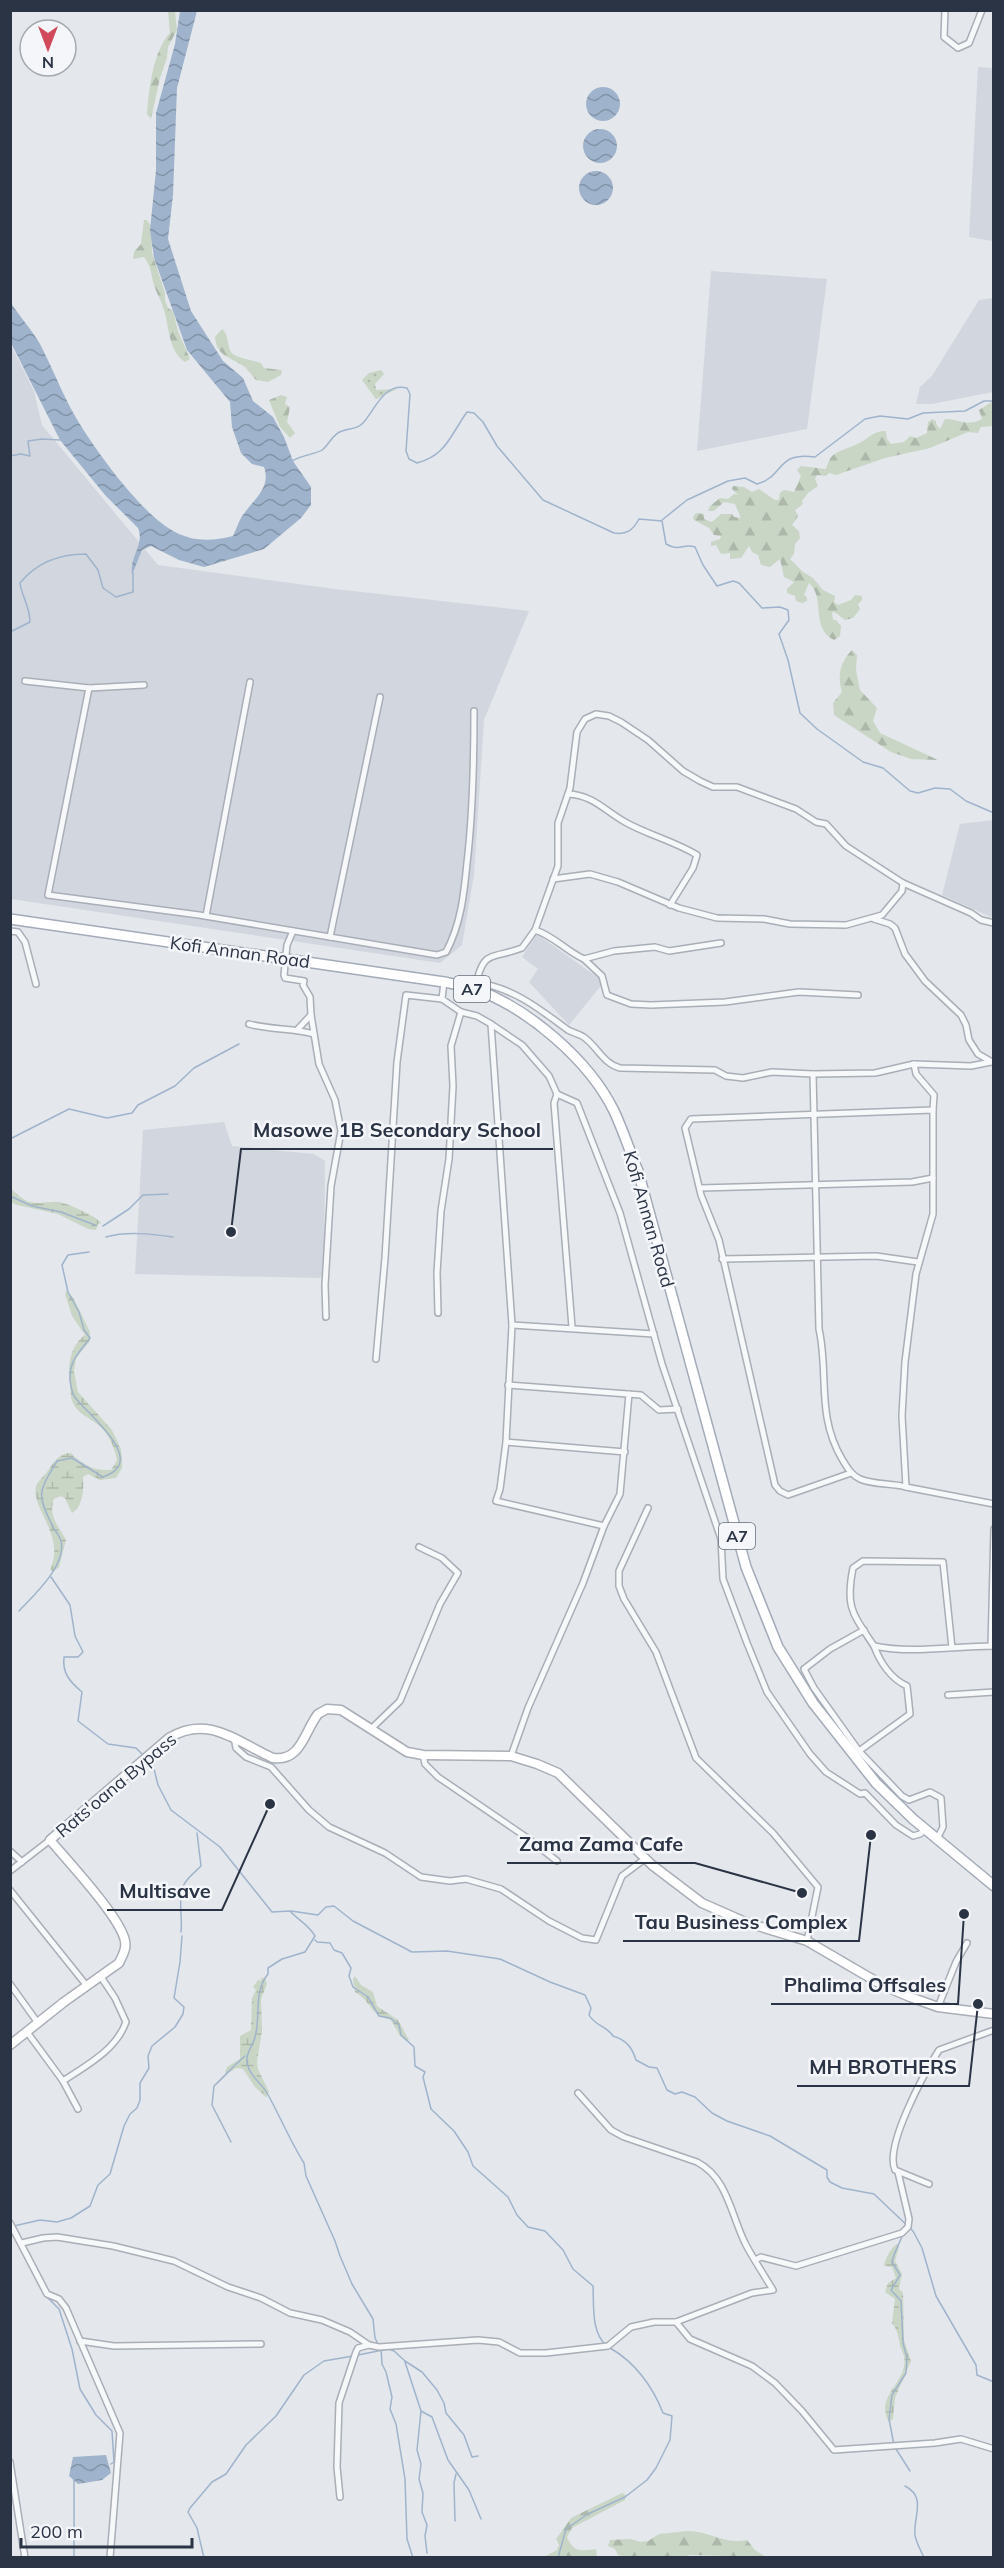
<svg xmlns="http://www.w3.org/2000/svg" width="1004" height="2568" font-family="Mulish,sans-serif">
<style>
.built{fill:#d2d6de}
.grass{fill:url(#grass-dots)}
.forest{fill:url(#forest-firs)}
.wetland{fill:url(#wetland-marsh)}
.water{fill:url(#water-waves)}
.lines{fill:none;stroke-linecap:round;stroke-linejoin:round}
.stream{stroke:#9fb4cc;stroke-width:1.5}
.street-casing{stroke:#a9aeb7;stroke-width:8}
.secondary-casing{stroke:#a9aeb7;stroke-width:11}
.primary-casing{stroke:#a3abb8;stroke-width:12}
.street{stroke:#f7f8fa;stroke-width:5}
.secondary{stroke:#fff;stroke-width:8}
.primary{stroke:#fff;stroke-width:9}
.labels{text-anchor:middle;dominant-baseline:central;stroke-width:5;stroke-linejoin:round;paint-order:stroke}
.shield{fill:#f4f6f9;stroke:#676e7b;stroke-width:1.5}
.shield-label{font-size:16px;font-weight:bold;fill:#2b3445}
.street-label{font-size:18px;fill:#2b3445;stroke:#f4f6f9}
.leader{fill:none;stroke:#2b3445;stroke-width:2}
.callout-dot{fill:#2b3445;stroke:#f4f6f9;stroke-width:2}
.callout-label{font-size:20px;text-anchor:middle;font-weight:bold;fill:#2b3445;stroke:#f4f6f9;stroke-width:5;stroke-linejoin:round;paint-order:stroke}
</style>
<defs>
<pattern id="grass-dots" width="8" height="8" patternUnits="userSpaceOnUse" patternTransform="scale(1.5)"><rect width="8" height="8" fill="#c9d6c5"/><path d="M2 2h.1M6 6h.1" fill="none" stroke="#adb8ab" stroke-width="1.8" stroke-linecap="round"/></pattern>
<pattern id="forest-firs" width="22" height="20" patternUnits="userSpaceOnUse" patternTransform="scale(1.5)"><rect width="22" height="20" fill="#c9d6c5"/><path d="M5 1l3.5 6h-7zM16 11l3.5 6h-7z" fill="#adb8ab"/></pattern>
<pattern id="wetland-marsh" width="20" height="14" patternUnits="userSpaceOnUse" patternTransform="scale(1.5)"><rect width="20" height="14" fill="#c9d6c5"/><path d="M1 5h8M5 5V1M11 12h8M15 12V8" fill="none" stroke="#adb8ab"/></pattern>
<pattern id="water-waves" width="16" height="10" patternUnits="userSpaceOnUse" patternTransform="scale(1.5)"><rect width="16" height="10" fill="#9fb4cc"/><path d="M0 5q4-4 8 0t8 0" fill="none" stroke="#8293a7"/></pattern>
</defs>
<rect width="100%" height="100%" fill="#e4e7ec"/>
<g class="built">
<polygon points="978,67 993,68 993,241 969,237"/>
<polygon points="711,271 827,279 807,429 697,451"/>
<polygon points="993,298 993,392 932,404 916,404 920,387 932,376 979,300"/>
<polygon points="10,343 34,391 42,425 158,565 335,589 529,611 484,720 474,875 462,945 440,963 11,899"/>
<polygon points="993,820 994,820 993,918 942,895 960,824"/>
<polygon points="537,934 604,982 569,1025 529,982 538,969 522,957"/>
<polygon points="224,1122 232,1146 314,1154 325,1161 324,1274 319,1278 135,1274 143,1130"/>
</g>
<polygon class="grass" points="381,370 384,374 375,384 376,390 397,389 376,399 362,380 369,373"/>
<g class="forest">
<path d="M168,11h7l2,19 -9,17 -1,11 -7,20 -9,41 -4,-5c2,-25 6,-63 23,-81z"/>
<path d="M144,220h3l4,6 1,27 13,40v7l3,8 5,3 5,20 12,28 -5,3c-16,-10 -16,-35 -21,-52 -2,-8 -6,-14 -9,-22 -4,-11 -3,-21 -11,-31l-11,2 1,-7 7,-8z"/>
<path d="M222,329c8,6 4,19 11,25 7,5 20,6 28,9l3,5 18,2 -1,5 -13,7 -12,-2c-5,-5 -8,-11 -14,-15 -13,-8 -26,-10 -27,-28z"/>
<polygon points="281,395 287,397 285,404 290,407 287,422 295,433 290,438 280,427 269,400"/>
<path d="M993,401l-1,25 -11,1 -3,6 -10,-1 -38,16 -45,10 -49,17 -7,-2 -3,3 -9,-1 -2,4 3,7 -10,7 -6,8 1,3 -8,6 3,6 -6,9 7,6 1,7 -5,6 -1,10 -4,5 13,13 10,6 10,12 12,6 -1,6 4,3 13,-5 4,-5 7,1v4l-4,4 2,5 -7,9 -8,2 -9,-7 -4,-1 1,8h3l5,6 -1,10 -6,4c-24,-12 -8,-42 -25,-57l-5,12 3,2v4l-5,2 -6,-2 -1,-5 -8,-3v-4l7,-7 -10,-5 -4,-18 -10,8 -9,-2 -3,-10 -6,-3 -3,-6 -8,12 -11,1v-6l-9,1 -5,-9 -5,1v-4l9,-3 1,-3 -7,-1 -5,-7 -15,-8 -1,-3 3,-4 8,1v5l8,3 9,-8h11l2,3 7,1 -6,-14 -11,-2 -10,9h-6l2,-5 10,-8 8,1 6,-5 4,1 -6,-6 1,-3 11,1 8,5 7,-3 16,11h4l1,-7 4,-3 10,2 7,-16 -4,-6 4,-4 25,3c1,-4 3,-9 6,-13 7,-6 15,-7 23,-11 12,-4 17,-15 31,-14l1,8 4,5 13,-2 6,-6 6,2 11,-5 1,-11 4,-3 4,2v3l4,5 5,-10c13,0 24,8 37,0l-3,-9z"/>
<path d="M852,650l5,5 -1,15 4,20 17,18 -4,13 7,12 58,27 -27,-1 -20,-7 -57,-37 -1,-12 9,-11c-5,-16 -2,-30 10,-42z"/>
<polygon points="67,1290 75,1301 90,1332 85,1335 72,1316 65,1294"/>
<path d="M622,2493l4,2 -1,5 -53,28 -5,9c7,16 14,14 29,12l1,8h-53l13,-7 2,-5 -3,-6 15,-21z"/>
<path d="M688,2531c21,0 38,14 59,9l8,10 11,7 -75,-2c-22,5 -52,6 -73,0l-3,-6 -7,-3 2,-6 21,-1 9,3 8,-1 11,-7z"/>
</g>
<g class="wetland">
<path d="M10,1188c5,4 10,9 15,12 11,6 22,1 34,2 8,1 39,15 42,21l-3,1 -2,6 -8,-1 -30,-15 -41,-9 -6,-3z"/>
<path d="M90,1332v9l-14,17 -2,13 4,21 34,38 9,19 1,11v8l-6,10 -16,2 -12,-6 -5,3c1,12 0,30 -11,36l-7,-15 -4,-2 -7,3c-6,17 4,26 12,41l-7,27 -6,5 -3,-3c17,-34 -23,-64 -13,-85 3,-5 9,-10 12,-15 6,-9 11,-16 22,-16 11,12 24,18 40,17l6,-10c-2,-12 -9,-28 -20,-36 -8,-6 -20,-11 -24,-21 -3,-6 -2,-12 -3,-18 -3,-20 0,-43 20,-53z"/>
<path d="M355,1976l6,9 12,7 4,14 21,14 11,20 -3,1 -6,-5 -9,-16c-22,-5 -18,-17 -36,-28l-2,-13z"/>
<polygon points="261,1978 265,1978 267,1984 261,1999 262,2030 257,2062 258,2069 269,2092 266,2097 255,2087 243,2069 236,2068 227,2074 225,2072 227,2067 240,2059 240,2036 251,2030 252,1998 256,1990 253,1987 258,1980 261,1981"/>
<path d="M897,2244l2,3 -4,14 7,13 -3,15 4,4 1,47 7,21 -16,37 -2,21 -4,3c-14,-22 13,-38 15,-56 2,-10 -2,-13 -4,-21 -2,-9 -2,-14 -8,-22l3,-24 -10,-7 3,-9 8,-5 -4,-11 -8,-1c1,-7 7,-19 13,-22z"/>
</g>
<g class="water">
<path d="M180,11h17l-20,77 -4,107 -5,44 23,72 32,50 20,17 10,23 20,16 11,20 9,24 18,26v18l-10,13 -37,31 -60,18 -25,-7 -28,-14 -9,4 -10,25c-3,-18 13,-31 6,-47l-33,-33 -45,-55 -49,-97v-40c9,14 21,27 29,41 11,21 19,42 30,63 18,34 71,108 105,125 19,10 38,9 58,4 3,-6 5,-13 8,-18 10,-17 31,-29 23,-51l-12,-3 -11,-11 -9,-26 -2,-25 -43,-52 -33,-92 -4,-28 6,-60v-57l19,-69z"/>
<circle cx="603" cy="104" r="17"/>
<circle cx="600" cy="146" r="17"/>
<circle cx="596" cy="188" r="17"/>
<polygon points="106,2455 111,2473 102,2480 78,2484 69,2476 73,2457"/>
</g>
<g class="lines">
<g class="stream">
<polyline points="10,456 21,454 30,456 28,441 42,439 60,440"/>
<path d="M292,461c10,-6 24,-7 30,-11 8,-6 10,-16 20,-19 8,-3 14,-1 21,-8 12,-13 21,-41 44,-35l3,6 -4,57 3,8 8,4c29,-7 34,-29 50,-51l7,1 9,9 14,24 46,54 71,33c13,2 19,-3 25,-14l23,2 4,23c14,8 17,-1 29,3l8,18 14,21 16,-5 6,2 23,25 18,-1 8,3 1,10 -10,14 9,26 12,53 17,16 46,33 20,6 27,23 8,2 17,-5 15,1 16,12 28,12"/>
<path d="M662,520l25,-20 41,-19 17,-3 12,6c27,-7 19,-33 58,-27l50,-38 15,-3 28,3 15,-6 42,-2 19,-10h10"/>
<path d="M10,632l20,-10c0,-15 -8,-25 -10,-39 17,-21 40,-29 66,-29l12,16 5,18 13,9 17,-5v-19"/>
<polyline points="10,1139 69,1109 107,1118 132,1113 138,1105 175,1086 194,1068 239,1044"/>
<polyline points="10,1196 32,1206 61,1212 95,1225"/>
<polyline points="103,1226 129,1209 143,1195 168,1194"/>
<path d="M106,1237c22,-6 45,-3 67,0"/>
<path d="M51,1577l19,28 5,31 8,16 -5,5h-14c-2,16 6,25 18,35l-4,29 30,23 28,4 7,7"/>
<path d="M19,1611c15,-16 48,-46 42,-70 -1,-5 -7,-11 -9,-16 -16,-33 -13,-33 5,-64l15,-3 31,19c48,-16 -18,-64 -29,-81 -2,-4 -4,-13 -4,-18 0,-19 10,-26 20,-40l-6,-8 -5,-18 -11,-20 -6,-27 6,-10 21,-3"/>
<path d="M148,1760l5,5 5,20 13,25 49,37 52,65 18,-1c9,10 18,13 25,25l-10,16 -23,7 -14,9v6c-15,18 -7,43 -13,63 -2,9 -10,16 -8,26 3,14 14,19 20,30 13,23 23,48 37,70l2,13 29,65 5,15 12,28 21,35 2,19 3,6"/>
<path d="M291,1911l27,4 8,-8 8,-1 19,15 59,31 35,-1 53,8 50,23 35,13 6,13 -2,7c6,11 18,11 24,21 13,4 19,11 23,24l13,7 8,1 10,22 8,4 7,-2 13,5 17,16 15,8 43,15 57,34v7l3,5 12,6 32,6 39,37 9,17 14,48 40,69 1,10 17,7"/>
<path d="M181,1932c2,-16 -5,-39 6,-52 4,-5 9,-9 14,-14l-4,-33"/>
<path d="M315,1940l2,2 13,1 4,7 8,3 9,15 -2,8 4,11 15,10 11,19 11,2 9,7 2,10 13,12 1,19 10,6 -2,5 8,32 23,22 14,21 5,14 35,31 9,18 11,12 17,4 18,19 10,19 20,17c1,19 -2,46 13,59"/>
<path d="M231,2142l-19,-37 2,-19c11,-10 19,-20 31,-30"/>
<polyline points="14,2226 40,2220 57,2222 71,2218 90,2206 98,2185 110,2174 124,2126 130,2114 137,2108 140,2100 140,2083 149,2068 148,2056 152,2046 175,2027 183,2014 184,2007 174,1998 180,1962 182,1936"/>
<polyline points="10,2232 17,2241"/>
<polyline points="46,2296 59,2309 72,2349 80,2389 96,2415 112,2431 114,2462 111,2464"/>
<polyline points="381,2348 382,2364 386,2372 392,2397 390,2409 396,2424 405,2479 407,2539 413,2558"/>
<polyline points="358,2355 388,2349 394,2351 405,2361 422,2372 437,2390 444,2403 446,2413 464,2435 472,2457 478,2456"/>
<polyline points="405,2362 421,2411 417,2450 421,2464 419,2479 423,2493 422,2512 427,2525 425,2536 427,2553"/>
<polyline points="421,2411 432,2417 448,2460 469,2490 481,2519"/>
<path d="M894,2445l-5,-26 3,-24 14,-22 1,-15 -4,-15 -2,-42 -10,-11 9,-15 -8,-13c2,-10 7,-17 11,-28"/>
<polyline points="896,2449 910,2471"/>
<path d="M905,2486c22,11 8,31 10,49 1,8 6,15 9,23"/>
<polyline points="455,2521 454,2483 456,2474"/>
<polyline points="74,2558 74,2478"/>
<polyline points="204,2558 197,2528 188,2512 190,2508 212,2482 226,2474 246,2445 276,2416 304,2375 324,2361 353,2356"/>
<path d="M558,2558l8,-29 22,-15 37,-17 22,-17 9,-12 14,-28 2,-24 -9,-3c-10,-26 -28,-51 -53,-65"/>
</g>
<g class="street-casing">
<g id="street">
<polyline points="945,10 944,37 958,48 969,43 982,10"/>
<polyline points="25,681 89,688 144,685"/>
<path d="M89,688l-41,207 151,20 238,40 9,-3c15,-28 18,-58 21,-89 6,-51 7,-101 7,-152"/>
<path d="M568,794c25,1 37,17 57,28 23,13 49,19 72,33l-4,13 -23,37"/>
<polyline points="553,879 590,874 618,882 679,908 717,918 764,919 790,924 846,925 882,915 902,891 903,883"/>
<polyline points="206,916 250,682"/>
<polyline points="874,919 890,924 895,928 905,954 925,981 961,1015 966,1025 969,1040 978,1054 992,1062"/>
<path d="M535,930c19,6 31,21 49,29l30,-8 41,-4 14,4 52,-8"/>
<polyline points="10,931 18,932 25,942 36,984"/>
<polyline points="293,931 287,945 284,975 285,978 304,981 303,985 310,997 311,1015 319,1064 335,1100 341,1131 331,1186 325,1285 326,1317"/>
<polyline points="330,937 380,697"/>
<polyline points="584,959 602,976 607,995 631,1004 651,1005 725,1002 799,992 858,995"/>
<polyline points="444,982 442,999 461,1012 477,1016 491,1024 522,1045 549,1076 557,1094 577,1103 620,1213 662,1364 721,1539 723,1579 747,1643 767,1692 810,1754 826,1772 860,1794 865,1793 896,1825 913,1836 920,1834 926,1829"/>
<path d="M476,983c35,3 65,27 92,47 5,3 12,4 17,8 13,10 19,26 35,30l95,2 11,6 17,2 29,-6 41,2 62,-1 39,-9 57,2 20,-4"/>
<path d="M475,989c8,-40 14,-29 47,-41l13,-18 23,-64v-43l12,-35 7,-56 8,-13 11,-5 13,2 12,6 27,18 35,31 17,10 13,6h24l59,22 20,13 10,2 20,22 57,37 68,30 10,7 13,3"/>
<path d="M249,1024c22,6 44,4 65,10"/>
<polyline points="491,1024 512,1325 506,1442 500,1489 496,1501 604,1526 620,1494 629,1394"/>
<polyline points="297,1030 311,1015"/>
<polyline points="914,1064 916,1074 934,1095 933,1110"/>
<path d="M813,1074l6,255c10,45 -3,86 23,130 5,8 9,16 18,20 14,6 31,4 46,8"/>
<polyline points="557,1094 554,1103 572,1327"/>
<polyline points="700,1188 912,1182 933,1178"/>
<polyline points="722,1259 876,1256 918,1262"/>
<polyline points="438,1313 437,1273 441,1211 449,1159 453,1086 451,1046 461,1012"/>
<polyline points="512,1325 654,1334"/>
<polyline points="376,1359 385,1258 397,1062 406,995 442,999"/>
<polyline points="508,1385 641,1395 659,1410 678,1409"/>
<polyline points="506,1442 625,1452"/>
<polyline points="851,1473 788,1495 780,1491 775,1485 719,1240 701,1195 685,1128 691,1119 933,1110 933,1214 916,1274 905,1362 902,1416 906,1487 994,1504"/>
<polyline points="648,1508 619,1571 619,1586 624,1599 656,1652 696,1758 773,1833 818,1887 807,1941"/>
<path d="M874,1646c6,16 17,33 33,40l3,28 -51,37 43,45 7,4 21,-8 11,6 2,29 -6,12"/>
<polyline points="991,1646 994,1529"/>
<path d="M952,1648l-9,-86 -80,-1 -10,7c-8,40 0,46 21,78 38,8 80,0 120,0"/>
<polyline points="948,1695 994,1692"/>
<polyline points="371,1729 400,1701 440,1604 458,1573 442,1558 419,1547"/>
<polyline points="234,1737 236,1748 246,1757 271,1767 309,1810 329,1827 385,1853 421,1877 450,1881 466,1879 501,1889 549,1921 582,1938 596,1940 622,1876 646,1858"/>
<polyline points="859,1751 814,1688 804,1669 830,1649 864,1630"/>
<polyline points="423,1755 425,1764 438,1777 526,1837 557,1861"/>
<polyline points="511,1756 528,1708 583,1583 604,1526"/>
<polyline points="10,1851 22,1862"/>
<polyline points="10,1871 50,1840"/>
<polyline points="10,1890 87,1986"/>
<polyline points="10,1984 38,2023"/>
<polyline points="938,2007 956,1962 967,1943"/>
<polyline points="27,2032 63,2081 78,2109"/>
<path d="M63,2081c24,-16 53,-31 63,-59l-11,-24 -14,-21"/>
<path d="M578,2093l33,37 13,7 73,25c31,16 34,54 49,83 8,15 18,30 27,45l-21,3 -76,29"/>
<path d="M929,2184l-34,-14c-11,-24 30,-98 44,-120l55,-20"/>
<polyline points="10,2223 47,2294 59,2299 66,2308 120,2433 110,2558"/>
<polyline points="22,2243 43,2238 57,2237 113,2246 174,2261 228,2287 261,2298 290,2313 322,2320 350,2332 369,2345 379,2347 478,2340 499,2342 520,2353 546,2353 608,2346 631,2327 654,2322 676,2322 690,2339 752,2366 775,2383 802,2411 834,2450 935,2443 961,2439 994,2449"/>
<polyline points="755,2260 761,2257 796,2266 902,2233 908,2227 909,2219 898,2172"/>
<polyline points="80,2341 114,2346 261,2344"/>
<polyline points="10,2462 25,2558"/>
<polyline points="340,2497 337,2467 339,2403 356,2352 358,2348 369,2345"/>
</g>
</g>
<g class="secondary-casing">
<path id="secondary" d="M10,2045l54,-43 55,-39c3,-7 8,-14 6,-22 -4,-23 -58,-81 -75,-101l119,-102c39,-24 68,4 104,20 28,4 31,-26 45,-44l9,-5 14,1 66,42 16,3 88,1 26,8 21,9 94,92 50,38 43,19 62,19 77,45 26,11 28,10 56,7"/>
</g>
<g class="primary-casing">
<path id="primary" d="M10,919l434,63c10,2 21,4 31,7 53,19 114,71 139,122 9,19 16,41 24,60l108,396 32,80 35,56 63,80 37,36 81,67"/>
</g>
<use href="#street" class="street"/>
<use href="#secondary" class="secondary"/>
<use href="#primary" class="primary"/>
</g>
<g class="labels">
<g class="shield">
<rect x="454" y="976" width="36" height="26" rx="4.5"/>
<rect x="719" y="1523" width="36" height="26" rx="4.5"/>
</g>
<g class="shield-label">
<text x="472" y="989">A7</text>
<text x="737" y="1536">A7</text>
</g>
<g class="street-label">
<text transform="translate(240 952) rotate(8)">Kofi Annan Road</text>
<text transform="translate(649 1219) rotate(74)">Kofi Annan Road</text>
<text transform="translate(116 1785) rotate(-40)">Rats'oana Bypass</text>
</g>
</g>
<path class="leader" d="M231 1232L241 1149H553M802 1893L695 1863H507M270 1804L222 1910H107M871 1835L859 1941H623M964 1914L958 2004H771M978 2004L969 2086H797"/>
<g class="callout-dot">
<circle cx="231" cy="1232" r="6"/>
<circle cx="802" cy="1893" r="6"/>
<circle cx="270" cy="1804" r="6"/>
<circle cx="871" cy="1835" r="6"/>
<circle cx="964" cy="1914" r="6"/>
<circle cx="978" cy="2004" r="6"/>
</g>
<g class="callout-label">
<text x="397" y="1137">Masowe 1B Secondary School</text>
<text x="601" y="1851">Zama Zama Cafe</text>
<text x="165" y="1898">Multisave</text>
<text x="741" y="1929">Tau Business Complex</text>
<text x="865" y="1992">Phalima Offsales</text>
<text x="883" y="2074">MH BROTHERS</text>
</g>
<rect width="1004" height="2568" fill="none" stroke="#2b3445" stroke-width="24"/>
<g transform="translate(48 48) rotate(180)"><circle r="28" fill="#f4f6f9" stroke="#a4a8b1" stroke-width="1.5"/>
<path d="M0-4.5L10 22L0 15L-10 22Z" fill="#d1495b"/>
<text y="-9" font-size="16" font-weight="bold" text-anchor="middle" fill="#2b3445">N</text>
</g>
<path d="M21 2538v9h171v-9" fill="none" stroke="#2b3445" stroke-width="3"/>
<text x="30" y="2538" font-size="18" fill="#2b3445" stroke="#f4f6f9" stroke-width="4.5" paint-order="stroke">200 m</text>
</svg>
